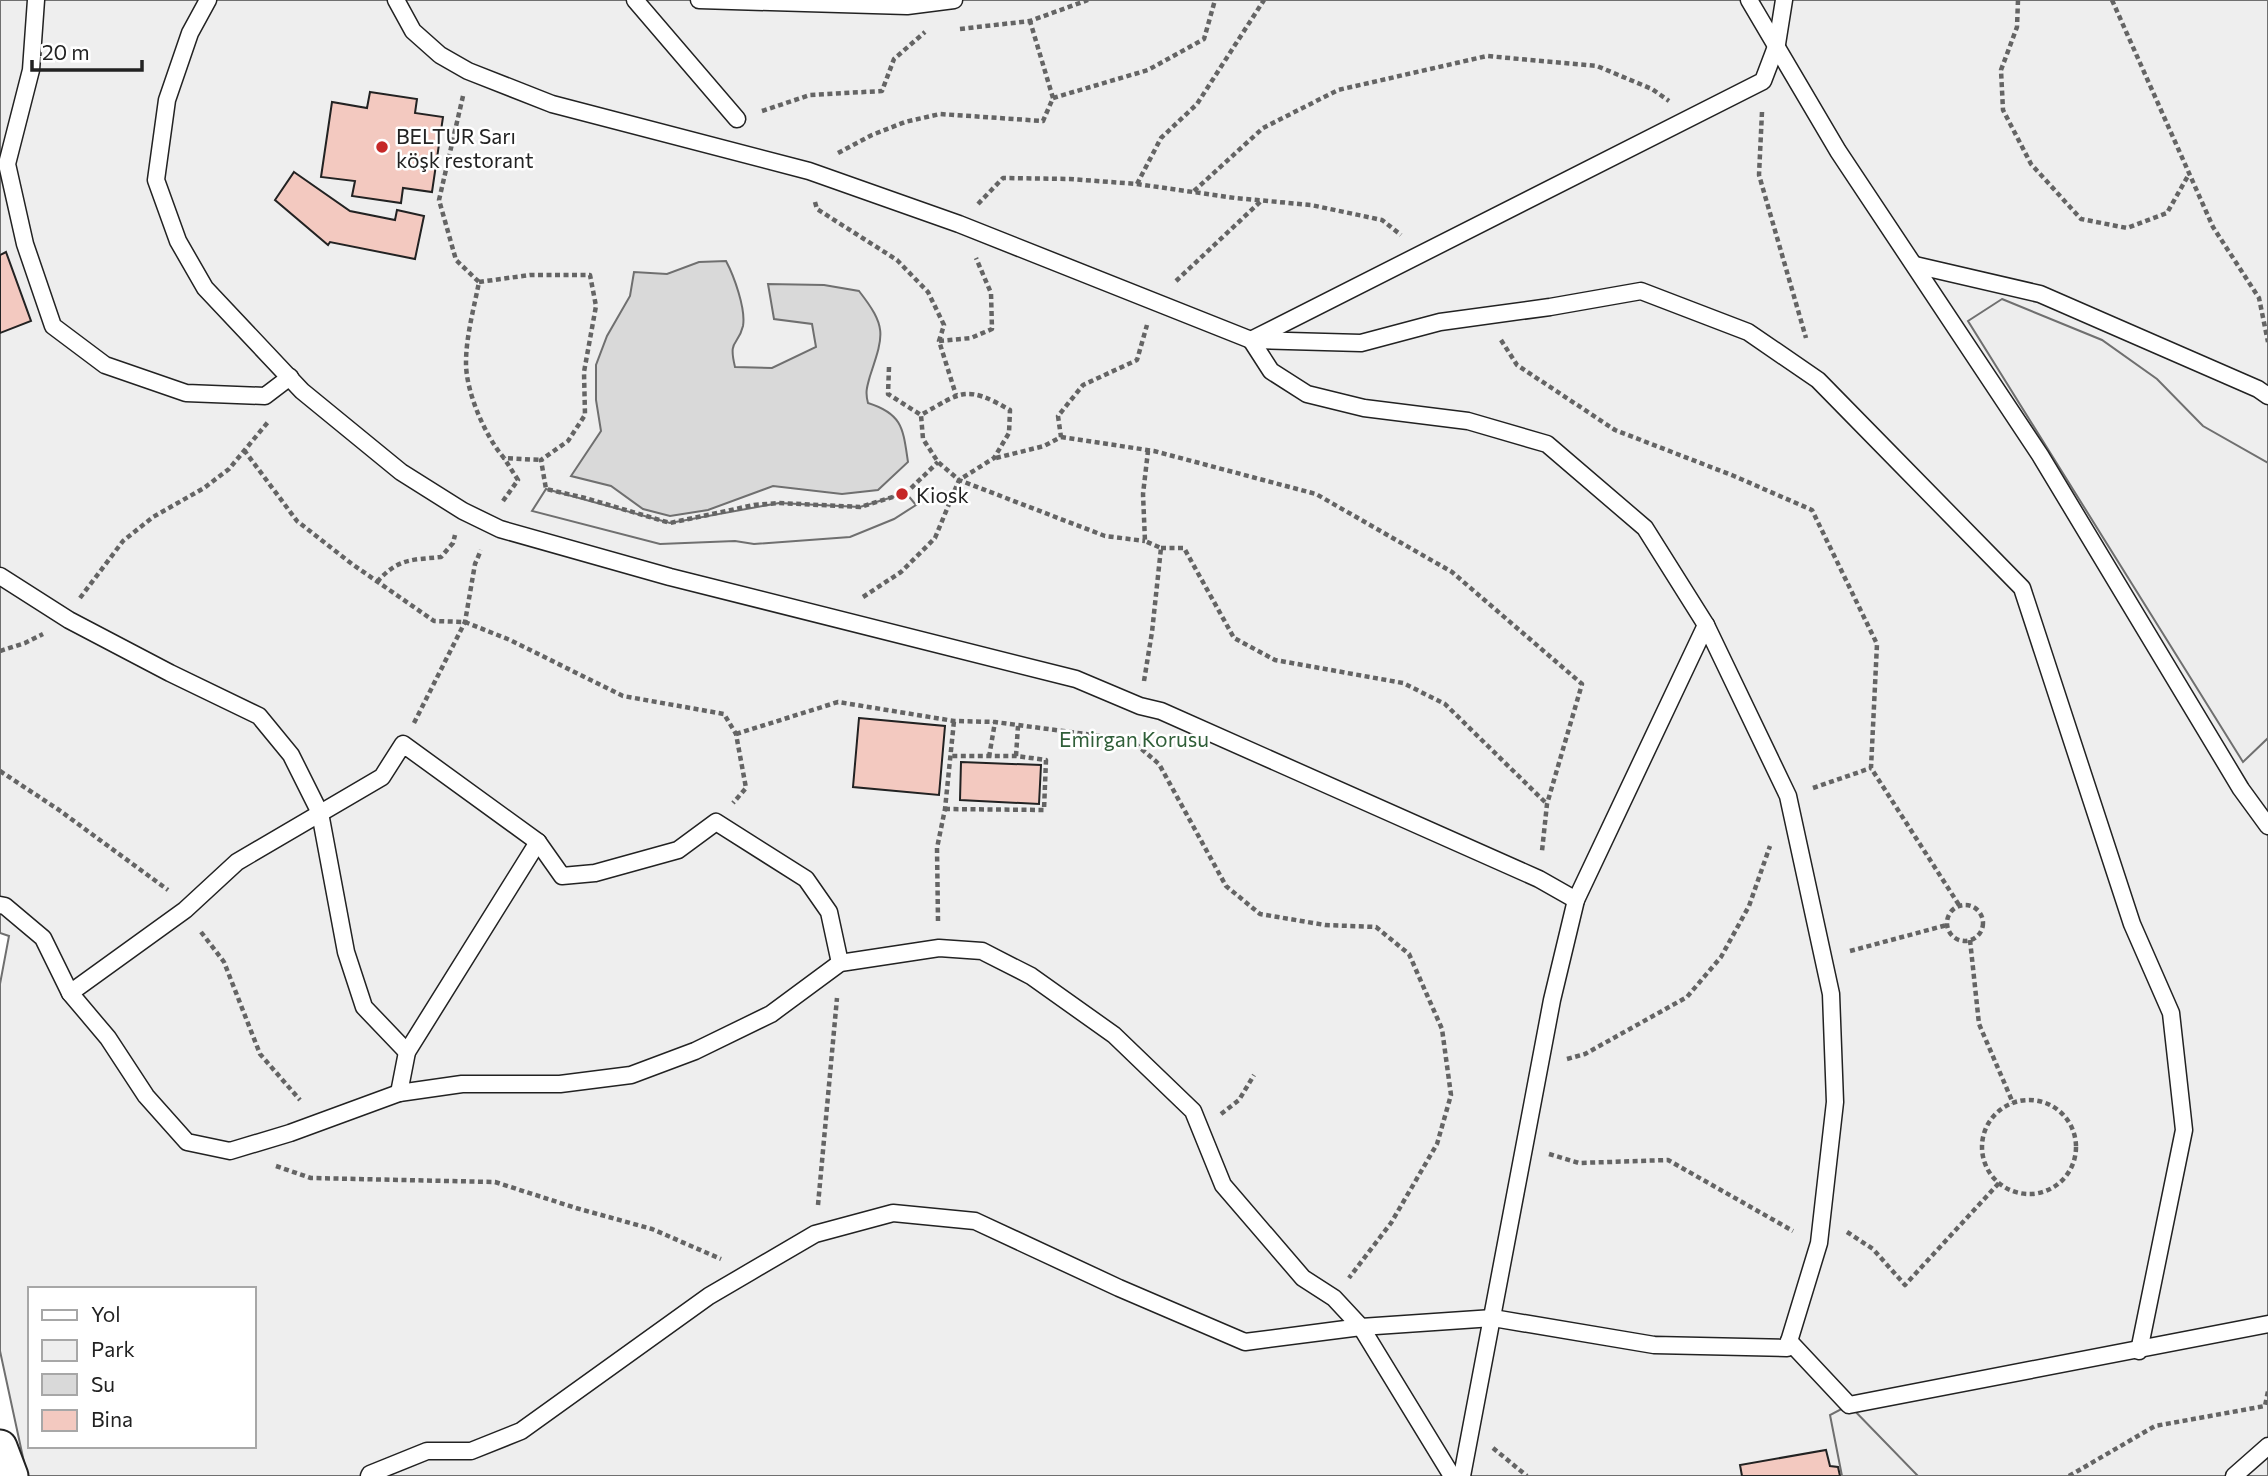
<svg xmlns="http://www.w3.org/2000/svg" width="2268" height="1476" font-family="Commissioner,sans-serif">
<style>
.green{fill:#eee;stroke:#6f6f6f;stroke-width:2;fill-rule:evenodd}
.parking{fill:#ededed;stroke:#6f6f6f;stroke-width:2}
.water{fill:#d9d9d9;stroke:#6f6f6f;stroke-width:2}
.building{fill:#f3c9c0;stroke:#222;stroke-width:2}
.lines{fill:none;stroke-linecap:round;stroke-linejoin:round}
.lane-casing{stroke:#222;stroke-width:19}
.street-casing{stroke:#222;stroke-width:37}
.path{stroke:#646464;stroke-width:4.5;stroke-dasharray:5 3.5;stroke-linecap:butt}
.lane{stroke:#fff;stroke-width:16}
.street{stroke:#fff;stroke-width:33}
.poi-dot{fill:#c62828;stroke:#fff;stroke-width:2.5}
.labels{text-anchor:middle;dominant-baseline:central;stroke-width:5;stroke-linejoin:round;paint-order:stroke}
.poi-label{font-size:21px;fill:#222;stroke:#fff;text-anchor:start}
.park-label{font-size:21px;fill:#2f5e38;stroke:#fff}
</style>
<rect width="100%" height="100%" fill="#fff"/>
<path class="green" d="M0,0h2268v1476h-2241l-27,-125v-367l9,-48 -9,-3zM30,1289h224v157h-224z"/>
<g class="parking">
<polygon points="2002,299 2102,340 2157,379 2203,426 2268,463 2268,738 2243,762 1968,321"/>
<polygon points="546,489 670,523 779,503 860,507 906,493 916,505 894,519 850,537 754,544 735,541 660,544 532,511"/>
<polygon points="1849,1405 1918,1476 1842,1476 1830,1415"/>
</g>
<path class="water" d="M726,261c8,15 20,48 17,65 -5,21 -15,12 -8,41l37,1 44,-21 -4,-23 -38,-5 -6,-35 56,1 35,6c28,36 25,43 11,85 -3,11 -5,16 -2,27 35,11 35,26 40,59l-30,28 -36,4 -69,-8 -65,24 -38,6 -27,-7 -32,-23 -40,-10 30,-45 -5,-31v-35l11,-29 23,-40 4,-24 33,2 32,-12z"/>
<g class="building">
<polygon points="370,92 417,99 415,113 443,117 432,192 403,188 401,203 352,196 355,181 321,177 332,102 367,108"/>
<polygon points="294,172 350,211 395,220 397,210 424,216 415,259 330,242 328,245 275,200"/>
<polygon points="6,252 31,321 0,333 0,255"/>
<polygon points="859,718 945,726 939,795 853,787"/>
<polygon points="961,762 1041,765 1039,804 960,800"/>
<polygon points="1826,1450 1830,1466 1838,1467 1840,1476 1742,1476 1740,1465"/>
</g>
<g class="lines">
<g class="lane-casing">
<g id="lane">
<polyline points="36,0 31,70 7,164 25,244 53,326 105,365 186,393 265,396 290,377"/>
<polyline points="208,0 190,33 167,100 156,180 178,241 205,288 302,391 401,472 463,511 500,529 670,577 1076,679 1140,706 1161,711 1539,879 1576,900"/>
<polyline points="396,0 413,31 440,55 468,71 552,104 809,171 959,224 1251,340 1361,343 1440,322 1550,307 1641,291 1748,332 1818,380 2022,588 2132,924 2171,1013 2184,1130 2139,1351"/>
<polyline points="635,0 737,119"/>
<polyline points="699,0 907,6 954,0"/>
<polyline points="1749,0 1838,151 2040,455 2241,789 2268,826"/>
<polyline points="1915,265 2040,294 2258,389 2268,396"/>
<polyline points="1253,339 1763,81 1777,44 1784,0"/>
<polyline points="0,576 69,620 170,673 259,716 291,755 320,813 346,952 364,1007 407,1052"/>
<polyline points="0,905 5,906 43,938 70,993 108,1038 146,1096 187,1142 230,1151 290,1133 399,1093 462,1084 560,1084 631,1075 695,1051 771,1014 840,963 939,948 982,951 1031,976 1114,1035 1193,1111 1223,1185 1303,1278 1334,1298 1361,1327 1452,1476"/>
<polyline points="70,993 185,910 237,862 382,777 403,744 538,842 562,876 595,873 678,850 716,822 806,879 829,912 840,963"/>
<polyline points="399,1093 407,1052 538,842"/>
<polyline points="1789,1341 1849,1405 2268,1324"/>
<polyline points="369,1476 370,1474 427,1451 471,1451 521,1431 709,1296 750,1272 815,1234 893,1213 975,1221 1119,1288 1245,1342 1361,1327 1493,1318 1654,1345 1787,1348 1819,1243 1835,1102 1831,994 1788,796 1706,625 1645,528 1547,444 1468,421 1364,408 1307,394 1271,371 1251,340"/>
<polyline points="1462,1476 1552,1000 1576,900 1706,625"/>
<polyline points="2234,1476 2268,1446"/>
</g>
</g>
<g class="street-casing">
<polyline id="street" points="0,1447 11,1476"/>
</g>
<g class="path">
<polyline points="2018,0 2017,27 2001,70 2003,110 2031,164 2081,219 2127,228 2167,213 2189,174"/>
<polyline points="2112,0 2213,227 2259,298 2268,342"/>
<polyline points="960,29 1030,21 1088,0"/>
<path d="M463,96l-24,104 17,60 23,22c-5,26 -13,54 -13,81 0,29 19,73 38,95l37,2"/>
<polyline points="1053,98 1148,70 1204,39 1215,0"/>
<polyline points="762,111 810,95 882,91 894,59 925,32"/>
<polyline points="1762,112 1759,175 1806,338"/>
<polyline points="838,153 872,135 905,122 940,114 1043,121 1053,98 1030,21"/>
<polyline points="1137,184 1161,138 1197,104 1264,0"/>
<polyline points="1194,191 1263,128 1338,90 1487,56 1597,66 1652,89 1669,101"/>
<polyline points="815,202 817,209 897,260 928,292 944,325 939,341 956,395"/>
<polyline points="978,204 1003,178 1070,179 1137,184 1235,198 1311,205 1382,220 1401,235"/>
<polyline points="1176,281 1261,201"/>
<polyline points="479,282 530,275 590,275 596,306 584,372 585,415 568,441 541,460 546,489 585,498 670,523 754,505 779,503 860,507 906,493 938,462"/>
<polyline points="1501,340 1517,365 1615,430 1734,476 1812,510 1877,644 1871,768 1959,905"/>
<polyline points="939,341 971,338 992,329 991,293 976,258"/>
<polyline points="889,367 888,394 921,415"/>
<polyline points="1061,437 1154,451 1316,494 1452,572 1582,684 1547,804 1542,851"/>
<polyline points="244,450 297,521 352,564 434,621 465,622 510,640 623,696 724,714 736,734 746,788 733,803"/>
<polyline points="996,458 1044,446 1061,437 1058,416 1083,385 1137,360 1147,325"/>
<polyline points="503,501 518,480 504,458"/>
<polyline points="1161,548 1184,548 1234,638 1275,660 1403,683 1445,704 1547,804"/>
<path d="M377,582c21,-24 35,-22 64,-25l12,-14 2,-8"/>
<path d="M863,597l38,-25 34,-34 24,-58 35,-22 15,-25 1,-23c-44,-25 -47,-19 -89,5l2,24 15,23 21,18 146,56 40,5"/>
<polyline points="80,598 123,541 153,517 204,488 229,469 268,422"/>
<polyline points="0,651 25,643 43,634"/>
<polyline points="1144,681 1152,632 1161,548 1145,541 1143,494 1148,451"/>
<polyline points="414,723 465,622 475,564 481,550"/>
<polyline points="736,734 838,702 954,721 995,722 1131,740 1159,764 1226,886 1260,914 1325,925 1376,927 1409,954 1442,1029 1451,1095 1437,1144 1391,1223 1349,1278"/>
<polyline points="1016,756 1018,726"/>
<polyline points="989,757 995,722"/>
<polyline points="0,771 59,810 168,890"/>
<polyline points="1813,788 1871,768"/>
<polyline points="945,809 1044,810 1046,760 1016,756 951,756"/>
<circle cx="1965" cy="923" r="18"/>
<polyline points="938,921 937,848 945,809 954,721"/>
<polyline points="201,932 224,962 260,1054 300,1100"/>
<polyline points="1970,940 1979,1024 2013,1103"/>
<polyline points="1850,951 1947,925"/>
<polyline points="1567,1059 1585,1054 1687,997 1721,957 1749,906 1770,846"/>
<circle cx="2029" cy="1147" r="47"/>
<polyline points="1221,1114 1239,1100 1254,1075"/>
<polyline points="1549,1154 1579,1163 1668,1160 1793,1231"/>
<polyline points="276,1166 311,1178 495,1182 576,1208 652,1229 721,1259"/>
<polyline points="818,1205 837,998"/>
<polyline points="1847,1232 1873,1249 1905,1285 1999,1183"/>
<polyline points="1493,1448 1527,1476"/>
<polyline points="2069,1476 2155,1426 2265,1406 2268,1391"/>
</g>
<use href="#lane" class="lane"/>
<use href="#street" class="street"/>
</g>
<g class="poi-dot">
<circle cx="382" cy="147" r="7"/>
<circle cx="902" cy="494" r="7"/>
</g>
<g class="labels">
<g class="poi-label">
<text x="396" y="135">BELTUR Sarı<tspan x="396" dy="24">köşk restorant</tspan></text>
<text x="916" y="494">Kiosk</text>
</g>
<g class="park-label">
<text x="1134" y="738">Emirgan Korusu</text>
</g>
</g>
<rect x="28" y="1287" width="228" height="161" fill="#ffffff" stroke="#a7a7a7" stroke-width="2"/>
<rect x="42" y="1310" width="35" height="10" fill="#ffffff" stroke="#a7a7a7" stroke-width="2"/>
<text x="91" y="1322" font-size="21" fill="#222222">Yol</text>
<rect x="42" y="1340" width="35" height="21" fill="#eeeeee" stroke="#a7a7a7" stroke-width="2"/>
<text x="91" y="1357" font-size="21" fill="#222222">Park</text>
<rect x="42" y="1374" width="35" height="21" fill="#d9d9d9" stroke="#a7a7a7" stroke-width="2"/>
<text x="91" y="1392" font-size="21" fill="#222222">Su</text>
<rect x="42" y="1410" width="35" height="21" fill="#f3c9c0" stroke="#a7a7a7" stroke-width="2"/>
<text x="91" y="1427" font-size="21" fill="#222222">Bina</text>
<path d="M32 60v10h110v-10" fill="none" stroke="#222222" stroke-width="3.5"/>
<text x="42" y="60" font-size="21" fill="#222222" stroke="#ffffff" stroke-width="5" paint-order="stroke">20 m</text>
</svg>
